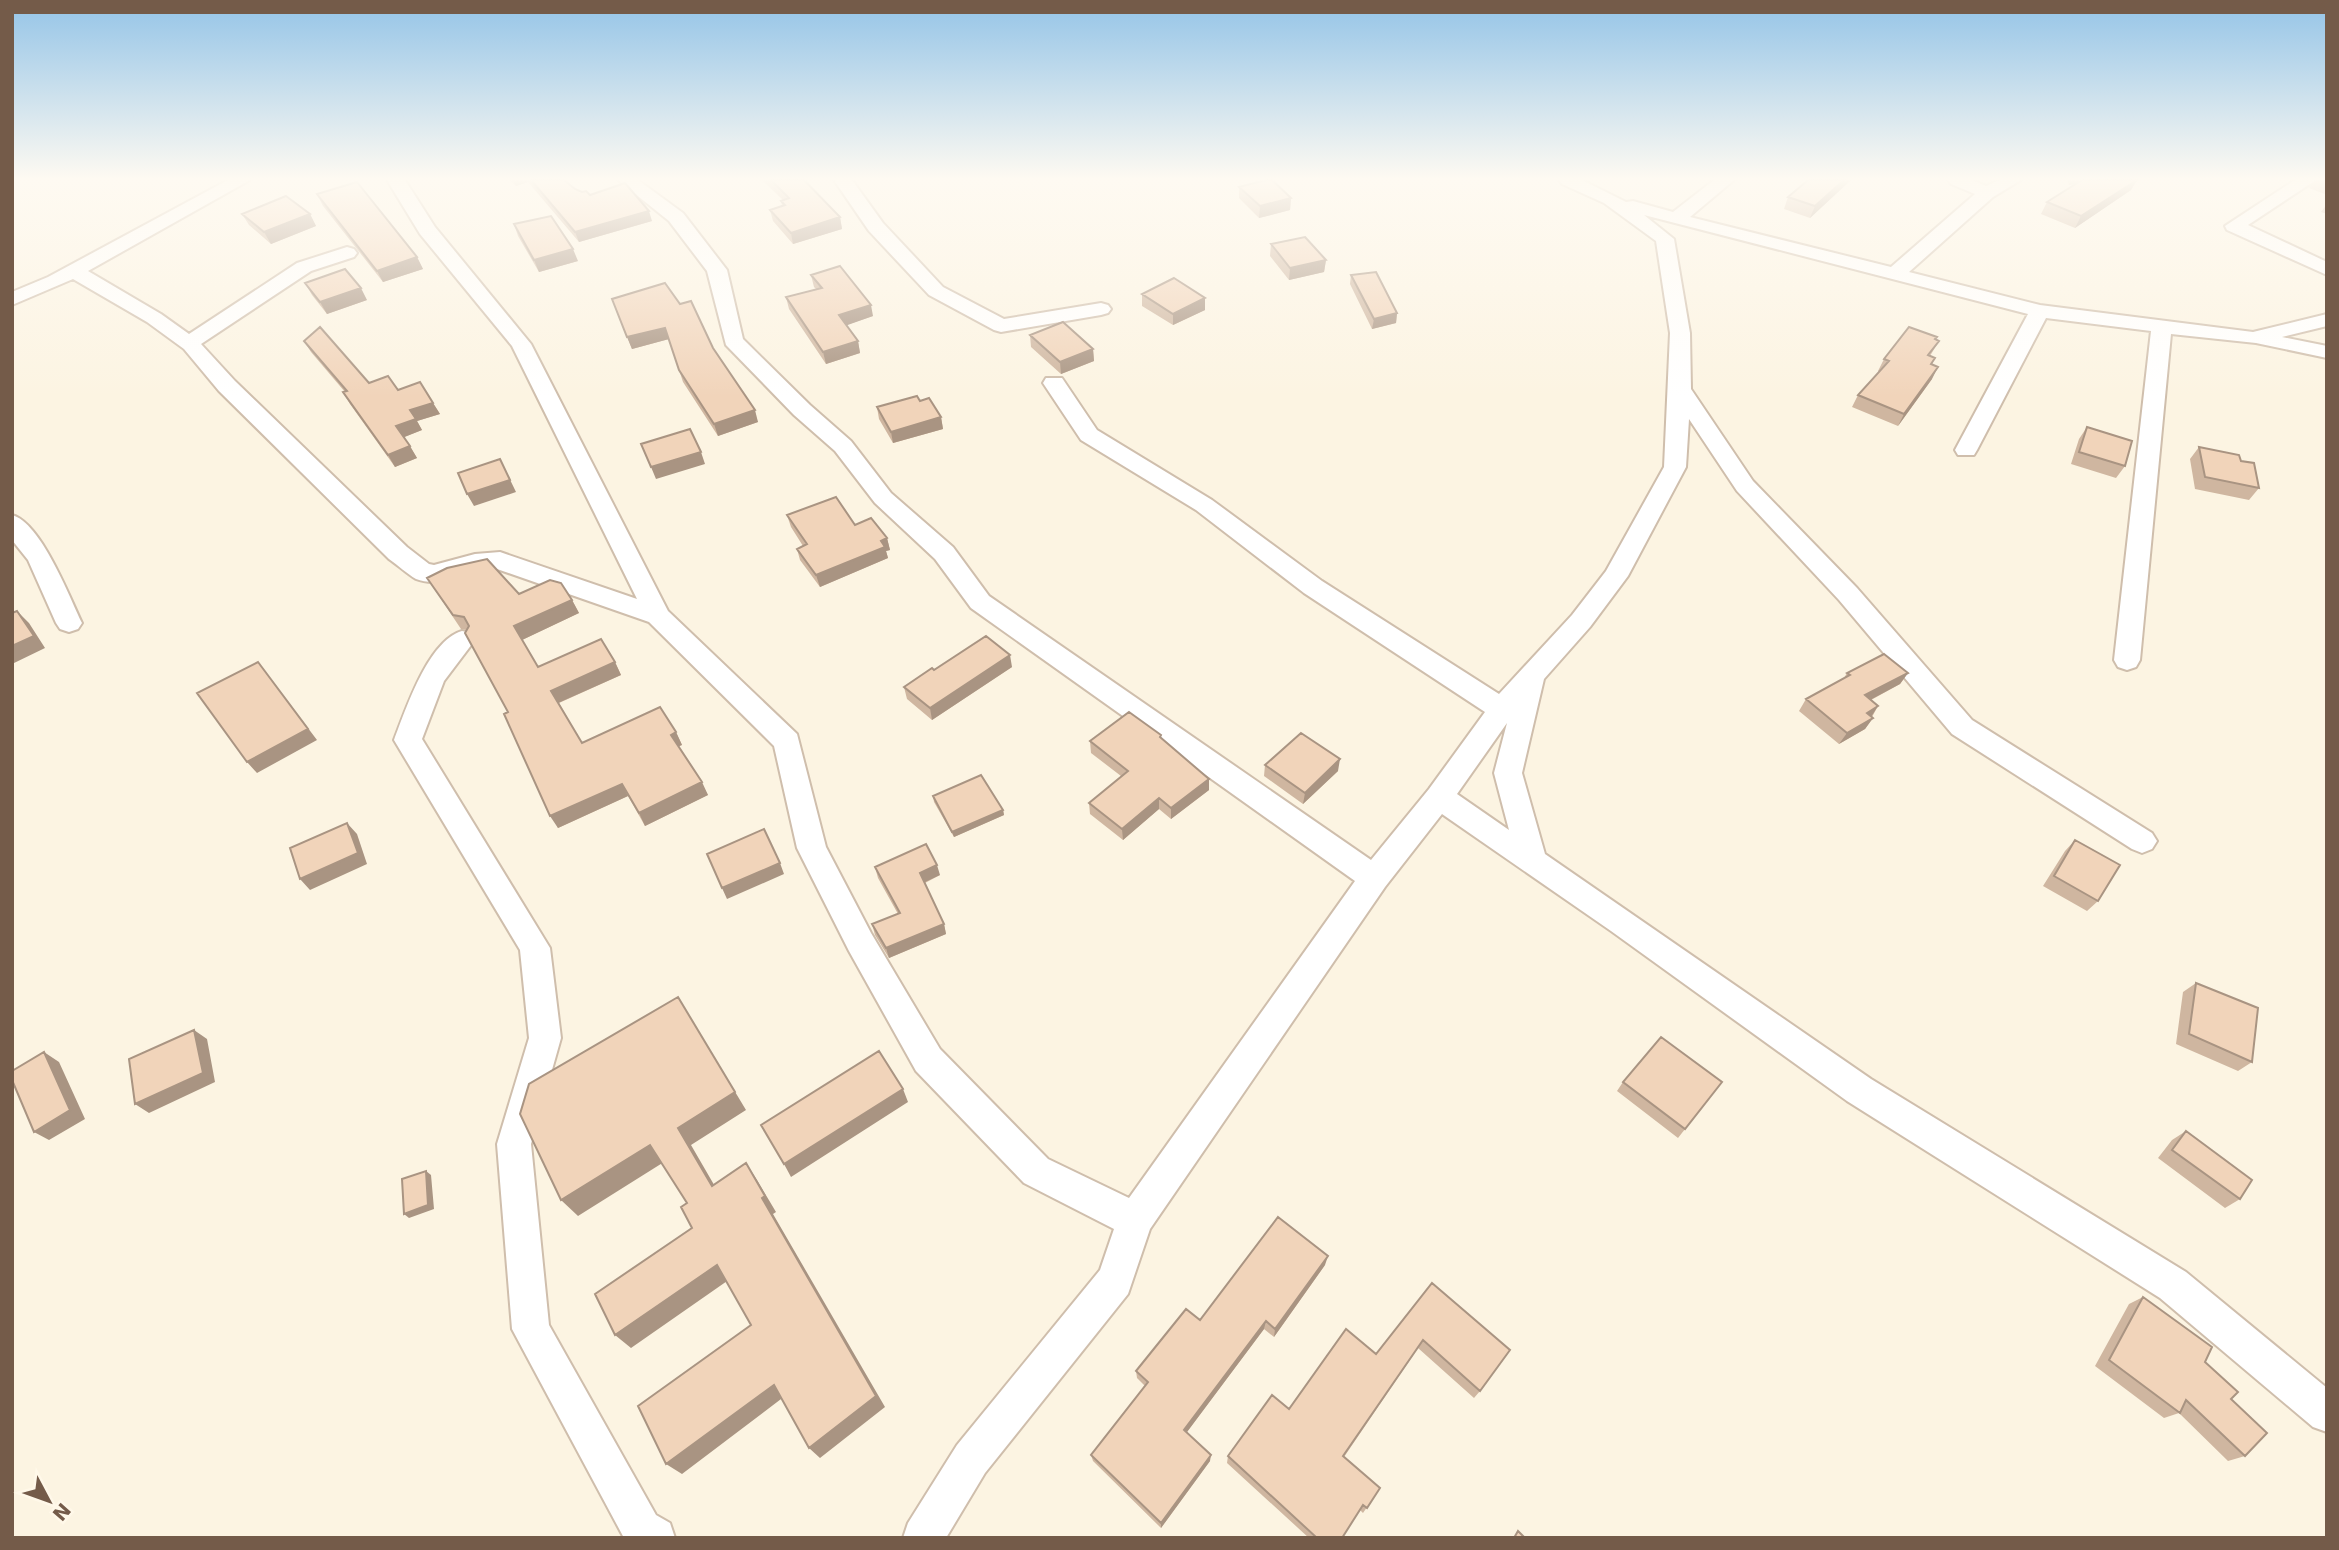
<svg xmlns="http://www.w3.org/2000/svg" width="2339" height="1550" font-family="'DejaVu Sans',sans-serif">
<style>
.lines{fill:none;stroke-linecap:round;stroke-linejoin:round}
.minor-casing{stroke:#cfbeac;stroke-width:4}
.minor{fill:#fff;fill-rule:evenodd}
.wall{fill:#cfb6a0}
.shaded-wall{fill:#a99482}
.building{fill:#f1d4ba;stroke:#a99482;stroke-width:2}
</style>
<rect width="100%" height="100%" fill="#fcf4e2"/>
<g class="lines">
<g class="minor-casing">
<path id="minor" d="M228 180H250L88 271 161 314 189 334 297 263 347 247 354 249 357 253 354 257 311 271 201 344 235 381 407 547 429 564 434 565 475 554 500 552 637 599 512 346 420 234 387 180H405L435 227 531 344 668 611 797 734 826 847 871 933 940 1049 1048 1159 1129 1198 1355 881 971 608 935 559 875 503 835 451 794 415 726 345 707 271 669 221 618 180H638L683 213 727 270 743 339 810 405 851 441 891 493 953 547 989 596 1371 860 1429 789 1485 712 1304 593 1196 510 1081 440 1043 383 1046 378H1062L1097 430 1212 500 1322 581 1499 694 1572 615 1606 571 1664 467 1670 333 1656 241 1604 203 1562 184 1559 180H1582L1626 202 1633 201 1673 212 1714 180H1734L1690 217 1891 267 1975 194 1951 184 1948 180H1972L1986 186 1999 180H2021L1993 197 1909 272 2040 305 2253 332 2327 314V326L2282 337 2327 346V358L2256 343 2171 334 2140 660 2136 667 2127 670 2118 667 2114 660 2151 331 2046 318 1977 450 1974 455H1958L1955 450 2028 314 1644 215 1674 239 1690 333 1691 389 1753 481 1857 588 1972 720 2152 833 2157 841 2152 849 2142 853 2132 849 1952 734 1839 600 1737 491 1689 419 1686 467 1628 576 1590 627 1544 679 1522 773 1545 854 1871 1079 2186 1272 2327 1388V1432L2313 1427 2160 1298 1847 1101 1611 931 1442 814 1385 887 1150 1229 1128 1294 985 1473 946 1538H903L908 1523 957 1445 1100 1270 1114 1229 1024 1183 916 1071 849 951 797 848 774 746 649 622 497 569C472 571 440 589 416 579 407 574 398 565 389 559L219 391 184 349 147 322 73 279 12 305V292L48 277ZM1507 723 1494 773 1509 830 1457 794Z
M834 180H852L883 223 943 287 1004 319 1101 303 1108 305 1111 309 1108 313 1101 315 1001 332 994 330 929 295 869 231Z
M2295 180H2316L2248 225 2327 262V275L2227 230 2225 226Z
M12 515C41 523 69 596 82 623L78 629 69 632 60 629 56 623 28 560 12 540Z
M462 631 471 633 475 640 444 681 422 739 550 948 561 1038 531 1144 549 1325 656 1515 670 1523 675 1538H624L512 1329 497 1144 529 1038 520 950 394 740C406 709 428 641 462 631Z"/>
</g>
<use href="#minor" class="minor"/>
</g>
<path class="wall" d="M509 180H564L575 189 582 192 590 195 652 221 579 242 528 182 516 186Z
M762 180H804L840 217 842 229 793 244 773 221 770 210 782 206 781 201 783 200Z
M1851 180 1810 218 1784 209 1788 197Z
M2067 180H2137L2131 190 2075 228 2041 214 2047 202 2077 183 2069 185Z
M2315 180H2327V195L2309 188Z
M1239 187 1291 198 1290 210 1259 218 1239 198Z
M317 194 417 257 423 269 383 282 323 206Z
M2327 204V214L2321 212Z
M242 214H310L316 226 271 244 249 225Z
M514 224 578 261 539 272 518 236Z
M1271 244 1326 260 1324 272 1289 280 1270 256Z
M811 275 873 316 846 325 858 341 860 353 826 364 789 309 786 297 816 289 814 287Z
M1351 275 1397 313 1396 323 1372 329 1350 284Z
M305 283 367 300 327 314 312 295Z
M1142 294 1205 298V310L1173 325 1142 306Z
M612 299 680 304 713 348 758 422 718 436 683 382 669 339 632 349Z
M1030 335 1093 349 1094 361 1061 374 1031 347Z
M1936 340 1939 341 1930 356 1932 379 1898 426 1852 407 1858 395 1879 372 1878 371 1884 359Z
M304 341 369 383 398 390 433 403 440 414 417 421 422 430 404 437 417 458 395 467 350 404 343 392H345L311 352Z
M920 401 941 417 943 429 893 443 879 419 877 407Z
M2087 427 2125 466 2116 478 2071 464 2079 439Z
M2199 447 2241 461 2259 488 2249 500 2195 489 2190 459Z
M787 515 855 525 887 538 890 550 886 551 888 558 820 587 800 560 797 549 803 546 791 527Z
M427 578 519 594 572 600 579 613 522 640 538 667 615 662 621 675 559 703 582 743 676 732 682 745 679 746 708 795 645 826 628 796 558 828 508 712 467 630 461 629Z
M1012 667 932 720 907 699 904 687 934 670Z
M1847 673H1908L1900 684 1871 700 1878 706 1872 717 1873 718 1865 729 1839 744 1799 711 1806 699 1844 678Z
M1161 738 1209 779V790L1171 819 1159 809 1123 840 1090 814 1089 803 1121 776 1091 753 1090 741Z
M1265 765 1338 771 1303 804 1264 776Z
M933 796 1003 810 1004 815 954 837 934 802Z
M2075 840 2098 901 2087 911 2043 886 2065 851Z
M875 867 940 875 925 883 944 924 946 934 889 958 875 935 872 924 898 914 878 878Z
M2196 983 2252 1062 2238 1071 2176 1044 2183 992Z
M1623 1082H1722L1678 1138 1617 1091Z
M2186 1131 2240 1199 2225 1208 2158 1158 2172 1140Z
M1325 1265 1274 1337 1264 1329 1187 1432 1210 1461 1161 1528 1093 1461 1091 1455 1145 1386 1137 1378 1136 1371 1200 1320Z
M1432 1283 1480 1391 1474 1398 1418 1348 1344 1457 1380 1488 1363 1513 1360 1510 1342 1538H1309L1227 1463 1228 1456 1289 1409 1376 1354Z
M2143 1297 2205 1362 2231 1399 2245 1456 2228 1461 2179 1413 2164 1418 2095 1366 2129 1304Z"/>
<path class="shaded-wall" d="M513 180H528V182L516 186Z
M1844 180H1851L1810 218 1815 206Z
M2071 180H2092L2091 181 2069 185Z
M2137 180 2131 190 2075 228 2081 216Z
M1291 198 1290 210 1259 218 1260 206Z
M649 211 652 221 579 242 575 232Z
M310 214 316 226 271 244 264 232Z
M840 217 842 229 793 244 791 233Z
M573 249 578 261 539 272 534 260Z
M417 257 423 269 383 282 377 271Z
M1326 260 1324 272 1289 280 1290 268Z
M361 288 367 300 327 314 320 302Z
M1205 298V310L1173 325V314Z
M871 305 873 316 842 327 839 315Z
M1397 313 1396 323 1372 329 1374 319Z
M665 328 669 339 632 349 627 337Z
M858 341 860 353 826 364 823 352Z
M1093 349 1094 361 1061 374 1060 362Z
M1938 367 1932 379 1898 426 1904 414Z
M433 403 440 414 417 421 422 430 402 438 396 426 410 410Z
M755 410 758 422 718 436 714 424Z
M941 417 943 429 893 443 891 432Z
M410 446 417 458 395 467 388 455Z
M701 452 705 464 656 479 651 467Z
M500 459 516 492 474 506 467 494Z
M887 538 890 550 886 551 888 558 820 587 816 575Z
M572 600 579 613 522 640 514 626Z
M17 611 29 623 45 648 12 664V646Z
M1010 655 1012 667 932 720 930 708Z
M258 662 317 740 257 773 247 762Z
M615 662 621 675 558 703 551 691Z
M1908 673 1900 684 1857 707 1865 695Z
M1878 706 1871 717 1867 713Z
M1873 718 1865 729 1839 744 1847 733Z
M676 732 682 745 677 747 671 735Z
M1340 759 1338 771 1303 804 1305 793Z
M1209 779V790L1171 819V808Z
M702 782 708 795 645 826 639 813Z
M622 784 628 796 558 828 550 816Z
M1159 798V809L1123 840 1122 829Z
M1003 810 1004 815 954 837 952 832Z
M347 823 357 834 367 864 310 890 300 879Z
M780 863 784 874 727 899 722 888Z
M937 865 940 875 923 883 920 873Z
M944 924 946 934 889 958 886 948Z
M678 997 746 1110 691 1145 724 1202 712 1186 678 1128Z
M194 1030 207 1039 215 1082 149 1113 135 1104Z
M44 1052 59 1062 85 1119 49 1140 34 1132Z
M903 1089 908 1102 791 1177 784 1164Z
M650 1145 664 1162 578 1216 561 1200Z
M746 1163 757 1180 776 1212 773 1214 885 1407 820 1458 809 1448Z
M426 1171 431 1175 434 1209 409 1218 404 1214Z
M1328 1256 1325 1265 1274 1337 1275 1329Z
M717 1265 730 1279 631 1348 615 1335Z
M1266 1321 1264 1329 1184 1436V1430Z
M774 1385 785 1396 682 1474 666 1464Z
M1211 1455 1210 1461 1161 1528V1523Z"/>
<path class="building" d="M531 180H564L575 189 582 192 586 191 590 195 625 183 649 211 575 232Z
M771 180H804L840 217 791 233 770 210 785 205 781 201 789 198Z
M1266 180H1272L1291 198 1260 206 1239 187Z
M1808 180H1844L1815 206 1788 197Z
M2082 180H2137L2081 216 2047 202Z
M357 182 417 257 377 271 317 194Z
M286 196 310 214 264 232 242 214Z
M551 216 573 249 534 260 514 224Z
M1305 237 1326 260 1290 268 1271 244Z
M840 266 871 305 839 315 858 341 823 352 786 297 822 288 811 275Z
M345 269 361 288 320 302 305 283Z
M1376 272 1397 313 1374 319 1351 275Z
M1174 278 1205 298 1173 314 1142 294Z
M665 283 680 304 691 301 713 348 755 410 714 424 679 370 665 328 627 337 612 299Z
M1063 322 1093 349 1060 362 1030 335Z
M320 327 369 383 388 376 398 390 420 382 433 403 410 410 416 419 396 426 410 446 388 455 343 392 347 391 304 341Z
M1909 327 1937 337 1935 339 1939 341 1928 355 1935 358 1931 364 1938 367 1904 414 1858 395 1889 361 1884 359Z
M917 396 920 401 929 398 941 417 891 432 877 407Z
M2087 427 2132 441 2125 466 2079 452Z
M690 429 701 452 651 467 641 444Z
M2199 447 2239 455 2241 461 2254 463 2259 488 2205 477Z
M500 459 510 480 467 494 458 473Z
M836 497 855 525 871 518 887 538 881 541 885 547 816 575 797 549 807 544 787 515Z
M487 559 519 594 550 580 561 583 572 600 514 626 538 667 601 639 615 662 551 691 582 743 660 707 676 732 671 735 702 782 639 813 622 784 550 816 504 714 508 712 465 633 469 626 464 617 453 615 427 578 447 568Z
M17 611 34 636 12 646V613Z
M986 636 1010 655 930 708 904 687 932 668 934 670Z
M1884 654 1908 673 1865 695 1878 706 1867 713 1873 718 1847 733 1806 699 1850 675 1847 673Z
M258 662 308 729 247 762 197 693Z
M1129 712 1161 735 1160 737 1209 779 1171 808 1159 798 1122 829 1089 803 1128 771 1090 741Z
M1301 733 1340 759 1305 793 1265 765Z
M981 775 1003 810 952 832 933 796Z
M347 823 358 853 300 879 290 848Z
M764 829 780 863 722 888 707 854Z
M2075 840 2120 865 2098 901 2054 876Z
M926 844 937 865 920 873 944 924 886 948 872 924 900 913 875 867Z
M2196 983 2258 1008 2252 1062 2189 1034Z
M678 997 735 1092 678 1128 712 1186 746 1163 765 1196 762 1198 876 1396 809 1448 774 1385 666 1464 638 1406 751 1325 717 1265 615 1335 595 1294 692 1228 681 1207 687 1203 650 1145 561 1200 520 1114 529 1084Z
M194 1030 203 1073 135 1104 129 1059Z
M1661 1037 1722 1082 1685 1129 1623 1082Z
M879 1051 903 1089 784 1164 761 1125Z
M44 1052 70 1110 34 1132 12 1080V1071Z
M2186 1131 2252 1180 2240 1199 2172 1150Z
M426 1171 428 1205 404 1214 402 1179Z
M1278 1217 1328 1256 1275 1329 1266 1321 1184 1430 1211 1455 1161 1523 1091 1455 1148 1382 1136 1371 1186 1309 1200 1320Z
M1432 1283 1510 1350 1480 1391 1423 1340 1343 1456 1380 1488 1367 1508 1363 1505 1342 1538H1317L1228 1456 1272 1395 1289 1409 1346 1329 1376 1354Z
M2143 1297 2212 1347 2205 1362 2238 1392 2231 1399 2267 1433 2245 1456 2186 1400 2180 1413 2109 1360Z
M1518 1531 1525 1538H1514Z"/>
<linearGradient id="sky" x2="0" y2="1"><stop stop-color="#94c4e7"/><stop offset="0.45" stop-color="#fefaf2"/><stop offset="1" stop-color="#fefaf2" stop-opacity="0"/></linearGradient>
<rect width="2339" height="397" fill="url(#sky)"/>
<rect width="2339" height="1550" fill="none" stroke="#745b49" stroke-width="28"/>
<g transform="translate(49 1501) rotate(131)" stroke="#fff8e9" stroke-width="5" paint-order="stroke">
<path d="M0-5L12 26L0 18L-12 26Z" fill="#745b49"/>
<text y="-10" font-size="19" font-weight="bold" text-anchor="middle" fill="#745b49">N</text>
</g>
</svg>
